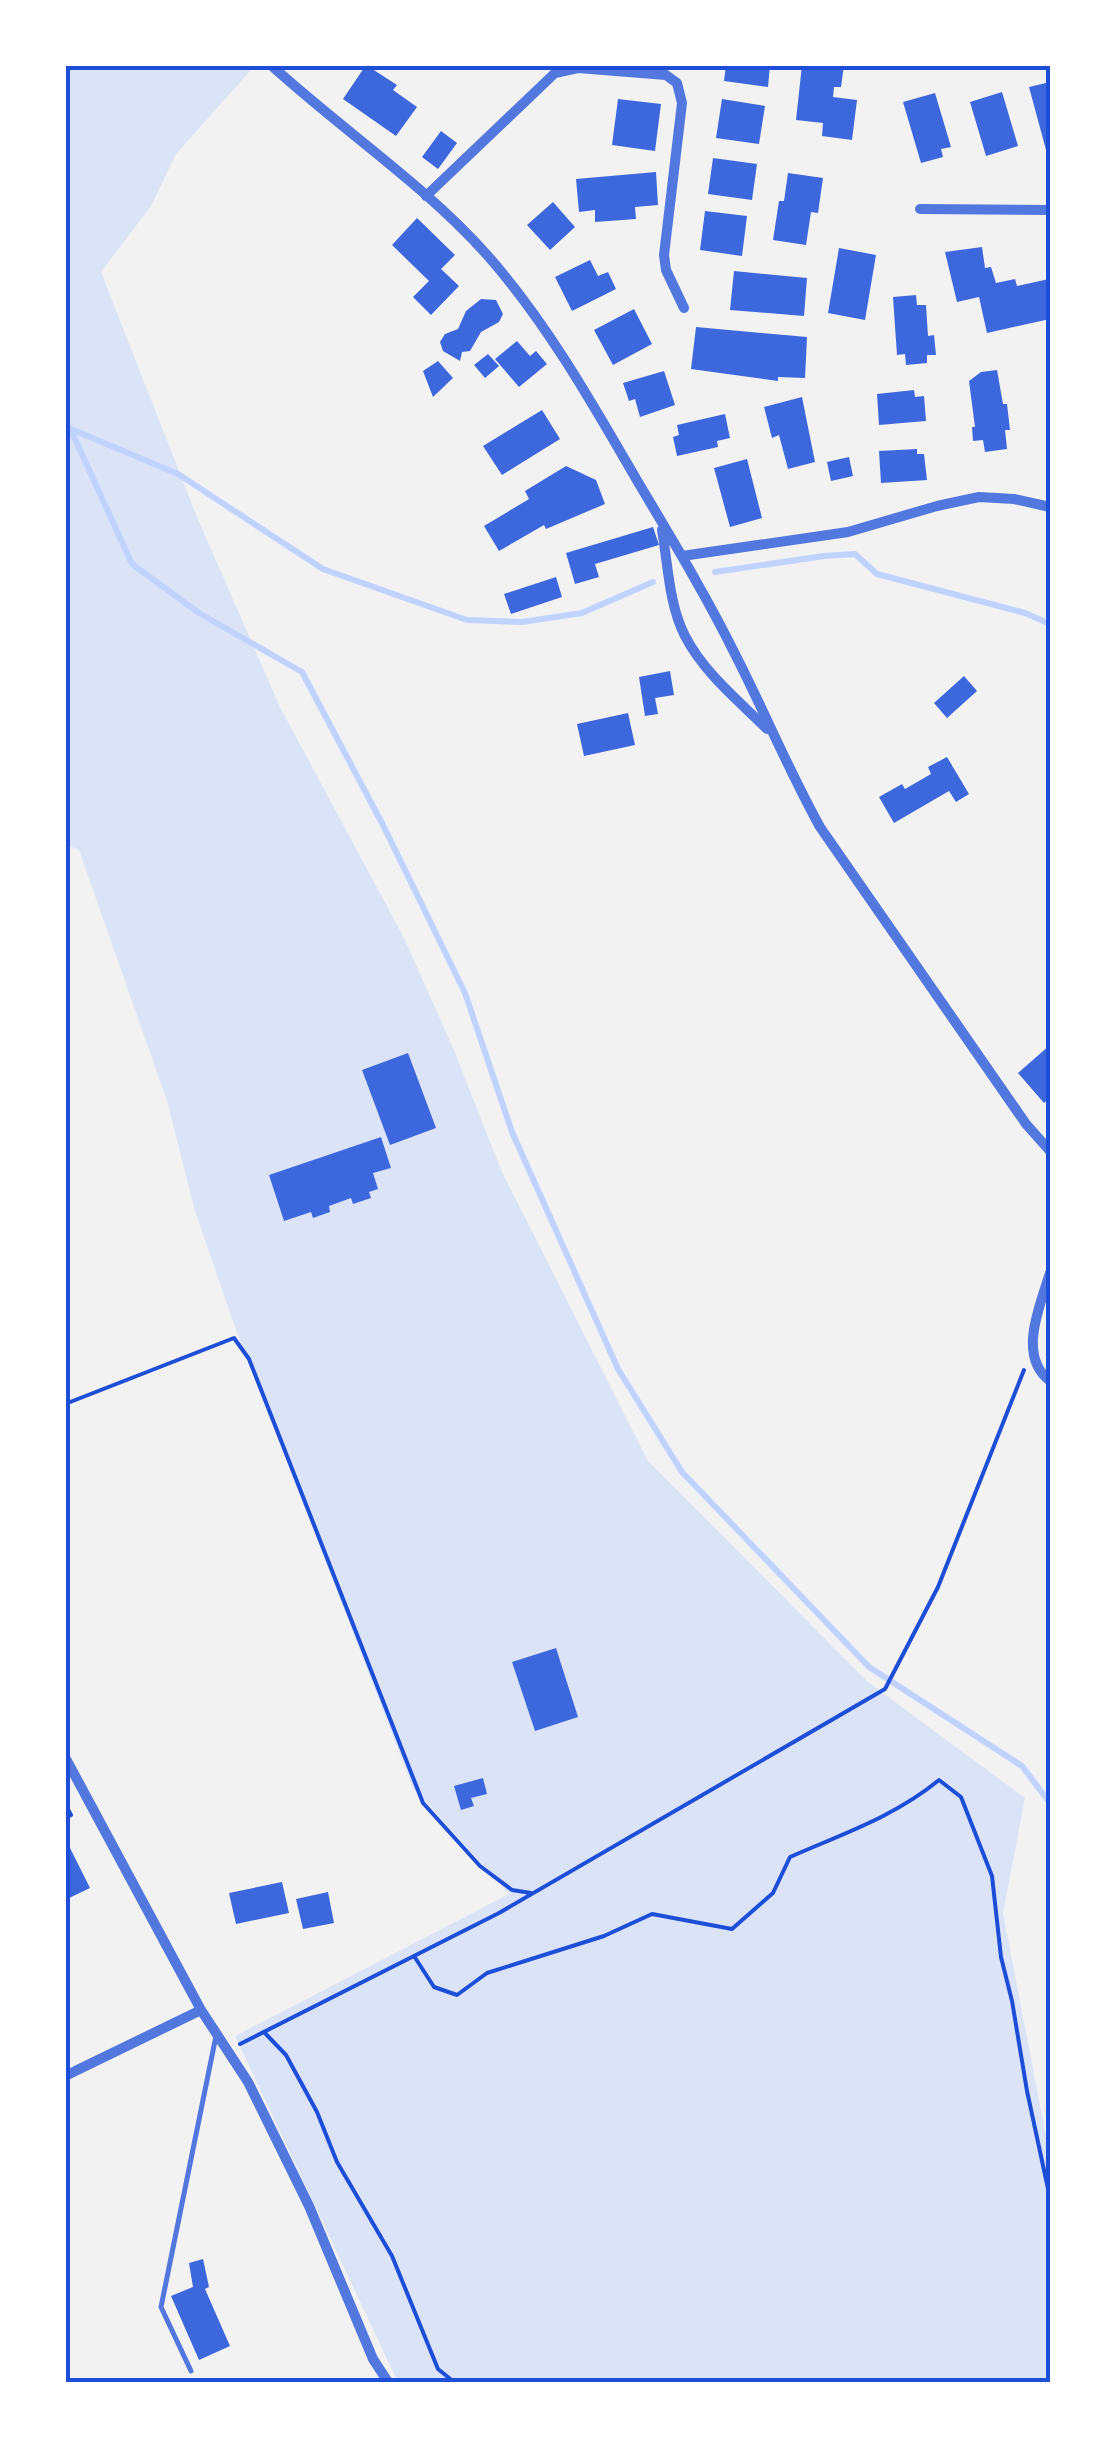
<svg xmlns="http://www.w3.org/2000/svg" width="1115" height="2447" font-family="Manrope,sans-serif">
<style>
.green{fill:#dbe4f7}
.lines{fill:none;stroke-linecap:round;stroke-linejoin:round}
.stream{stroke:#bfd3fe;stroke-width:6}
.building{fill:#3d67dc}
.path{stroke:#1d4ed8;stroke-width:4}
.service{stroke:#5277de;stroke-width:5}
.minor{stroke:#5277de;stroke-width:10}
.neatline{fill:none;stroke:#1d4ed8;stroke-width:4}
</style>
<rect width="100%" height="100%" fill="#f2f2f2"/>
<path class="green" d="M65 65H244L251 70 176 154 151 206 101 272 197 517 280 707 404 938 453 1048 502 1172 648 1461 868 1682 1025 1798 1003 1913 1050 2157V2382H401L395 2376 235 2036 509 1894 413 1788 236 1330 195 1211 167 1101 79 850 65 844Z"/>
<g class="lines">
<path class="stream" d="M70 428 132 564 199 613 302 672 384 827 465 993 512 1132 618 1369 682 1472 869 1667 1022 1766 1050 1803
M71 429 178 474 323 569 467 620 522 622 582 613 653 582
M715 572 824 556 855 554 877 574 1025 613 1050 624"/>
</g>
<path class="building" d="M366 65 397 85 393 90 417 107 396 136 343 99Z
M726 65H770L768 87 724 81Z
M802 65H844L841 87H834L833 97 857 100 852 140 822 136 823 123 796 120Z
M1050 82V161H1049L1029 87Z
M1002 92 1018 146 986 156 970 102Z
M935 93 951 147 941 149 943 157 921 163 903 102Z
M618 99 661 104 655 151 612 145Z
M722 99 765 106 759 144 716 138Z
M441 131 457 143 438 169 422 157Z
M713 158 757 164 752 200 708 194Z
M656 172 658 205 635 207 636 219 595 222V210L579 212 576 179Z
M788 173 823 178 818 213 811 212 806 245 773 240 779 201H784Z
M553 202 575 227 550 250 527 225Z
M705 211 747 216 742 256 700 250Z
M417 218 455 255 441 269 459 286 431 315 413 297 429 281 392 245Z
M982 247 985 268 991 267 996 283 1015 279 1017 286 1049 279 1050 319 987 333 979 297 957 302 945 252Z
M839 248 876 255 865 320 828 313Z
M590 260 598 276 608 272 616 289 572 311 555 277Z
M734 271 807 278 804 316 730 310Z
M916 295 917 305H926L928 336 934 335 936 355H927V363L906 365 905 354 897 355 893 297Z
M481 299 496 300 503 314 499 322 481 332 470 351 462 352 460 361 443 351 440 342 445 334 458 329 466 311Z
M634 309 652 344 613 365 594 330Z
M696 327 807 337 805 378 778 377V381L691 369Z
M517 341 530 356 536 351 547 364 519 387 495 359Z
M488 354 499 366 485 378 474 365Z
M438 361 453 378 433 397 423 371Z
M997 370 1003 404H1007L1010 430H1005L1007 449 985 452 983 440 973 441 972 427H975L969 381 981 372Z
M664 371 675 405 640 417 635 399 629 401 623 383Z
M914 390 915 397 924 396 926 421 879 425 877 394Z
M802 397 815 462 788 469 779 435 772 438 764 407Z
M542 410 560 439 502 475 483 446Z
M725 414 730 438 717 441 718 447 677 456 673 437 679 435 677 425Z
M917 449V454H924L927 480 881 483 879 451Z
M849 457 853 476 831 481 827 462Z
M747 459 762 518 730 527 714 468Z
M566 466 596 480 605 504 546 529 544 525 499 551 484 526 529 499 525 491Z
M653 527 659 545 595 564 599 577 575 584 566 553Z
M556 577 562 597 511 614 504 594Z
M670 671 674 695 655 698 658 714 645 716 639 677Z
M964 676 977 691 947 718 934 703Z
M628 713 635 745 584 756 577 724Z
M947 757 969 794 956 802 949 791 894 823 879 797 902 784 905 789 931 774 928 767Z
M1050 1045V1098L1044 1103 1018 1073Z
M408 1053 436 1128 390 1145 362 1070Z
M381 1137 391 1168 373 1173 378 1189 369 1192 371 1198 353 1204 351 1198 329 1206 330 1212 313 1218 311 1212 284 1221 269 1175Z
M556 1648 578 1717 535 1731 512 1662Z
M483 1778 487 1794 471 1798 474 1806 461 1810 454 1786Z
M65 1838 90 1888 65 1900Z
M282 1882 289 1913 236 1924 229 1893Z
M328 1892 334 1923 303 1929 296 1899Z
M203 2259 209 2287 205 2289 230 2346 199 2360 171 2296 193 2287 189 2263Z"/>
<g class="lines">
<path class="path" d="M65 1404 234 1338 249 1359 423 1803 480 1866 512 1890 531 1893
M65 1804 71 1815 65 1818
M414 1956 434 1987 457 1995 487 1973 604 1936 652 1914 732 1929 773 1893 790 1857C842 1834 894 1817 939 1780L961 1797 992 1876 1001 1957 1012 2001 1027 2091 1050 2198
M264 2032 286 2055 317 2112 337 2162 392 2256 438 2369 454 2382
M240 2044 499 1913 885 1689 938 1587 1024 1370"/>
<path class="service" d="M191 2371 161 2307 216 2036"/>
<path class="minor" d="M271 65C342 130 424 184 488 256 546 322 591 401 635 477 670 536 706 595 736 656 765 713 789 771 820 827L1026 1124 1050 1151
M426 196 555 73 578 68 666 75 677 83 682 103 664 255 666 270 684 308
M920 209 1050 210
M662 530C668 565 669 605 685 636 704 673 739 701 767 729
M682 556 848 532 937 506 979 497 1014 499 1050 507
M1050 1273C1040 1306 1017 1356 1050 1381
M65 1757 201 2010 248 2082 309 2206 373 2359 388 2382
M65 2076 201 2010"/>
</g>
<rect width="1115" height="2447" fill="none" stroke="#ffffff" stroke-width="135"/>
<rect x="68" y="68" width="980" height="2312" class="neatline"/>
</svg>
